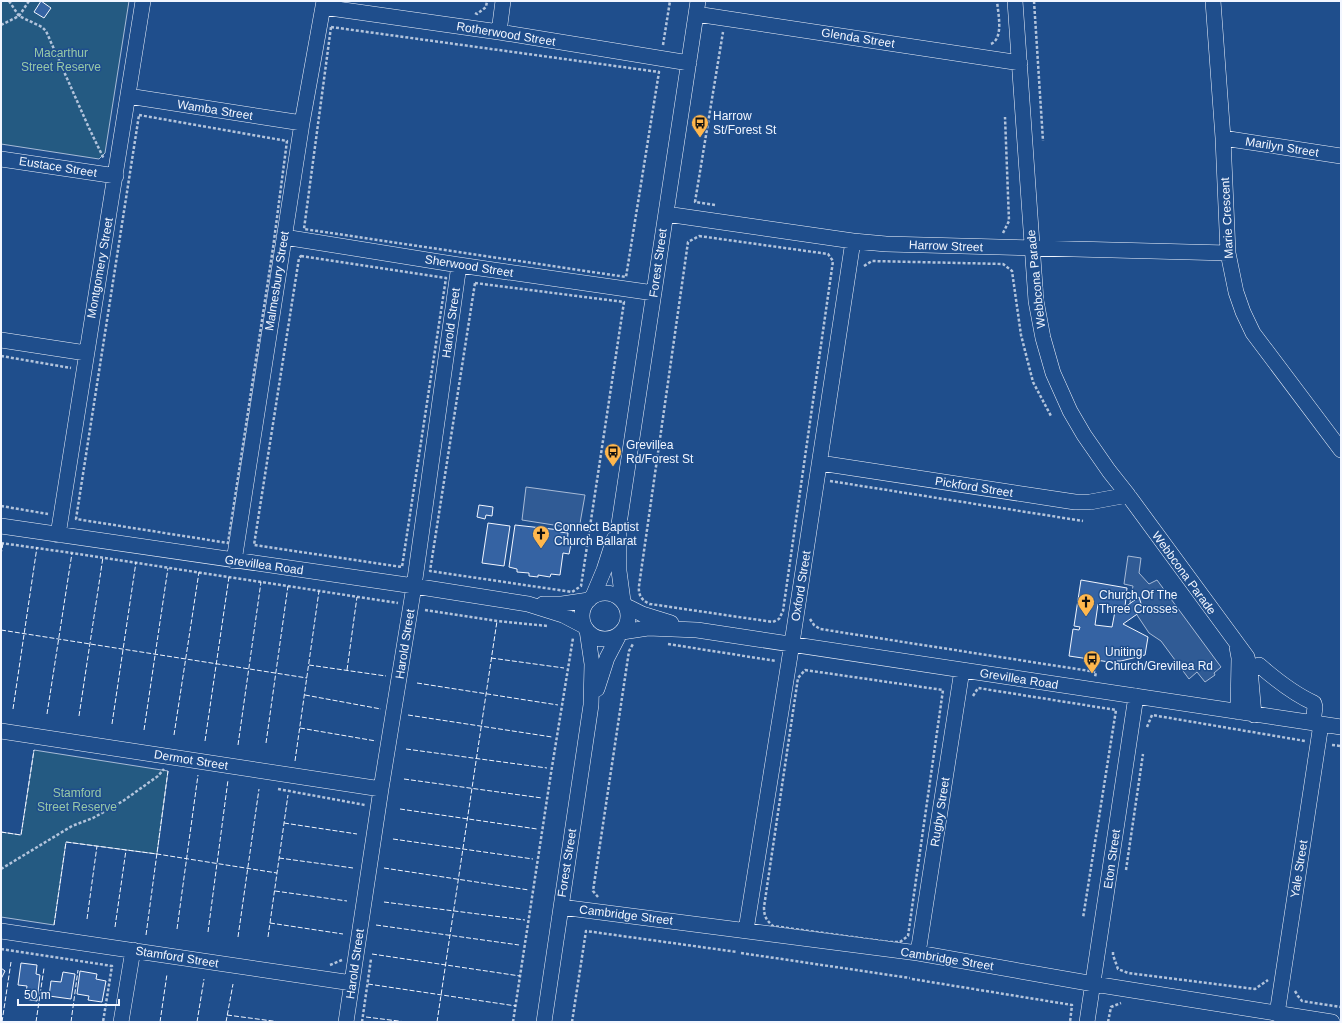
<svg xmlns="http://www.w3.org/2000/svg" width="1342" height="1023" font-family="Helvetica,sans-serif">
<style>
.green{fill:#245a82;stroke:#a8bbd7}
.parking{fill:#305b95;stroke:#a8bbd7}
.building{fill:#3563a3;stroke:#f2f6ff;fill-rule:evenodd}
.lines{fill:none;stroke-linecap:round;stroke-linejoin:round}
.minor-casing{stroke:#f2f6ff;stroke-width:16}
.path{stroke:#b3c4dc;stroke-width:2.5;stroke-dasharray:3 2;stroke-linecap:butt}
.minor{stroke:#1f4e8c;stroke-width:15}
.fence{stroke:#f2f6ff;stroke-width:1;stroke-dasharray:5 2;stroke-linecap:butt}
.labels{text-anchor:middle;dominant-baseline:central;stroke-width:3;stroke-linejoin:round;paint-order:stroke}
.street-label{font-size:12px;fill:#f2f6ff;stroke:#1f4e8c}
.park-label{font-size:12px;fill:#97c8a6;stroke:#1f4e8c}
.poi-label{font-size:12px;fill:#f2f6ff;stroke:#1f4e8c;text-anchor:start}
</style>
<rect width="100%" height="100%" fill="#1f4e8c"/>
<path class="green" d="M1 1H129L105 153 99 159 1 144Z
M34 750 168 771 157 854 66 842 54 925 1 917V832L21 835Z"/>
<path class="parking" d="M526 487 585 495 579 529 522 520Z
M1128 556 1141 558 1139 573 1149 584 1157 580 1221 667 1214 673 1215 675 1205 682 1197 672 1189 679 1161 641 1149 633 1137 615 1130 602 1133 586 1124 584Z"/>
<path class="building" d="M41 1 51 8 44 18 34 12Z
M479 505 493 507 492 516 486 515 485 519 477 517Z
M488 523 510 526 504 566 482 563Z
M515 525 560 530V532L568 533 567 544H571L569 554 563 553 560 575 551 574 550 577 538 575V577L529 576V573L517 572V569L509 567Z
M1081 580 1127 588 1125 607 1139 597 1143 610 1123 624 1148 637 1145 655 1121 661H1116V663L1069 656 1073 629 1079 630 1080 627 1074 626ZM1098 604 1116 606 1112 627 1095 625Z
M21 963 37 965 36 974 40 975 37 1001 25 999 27 986 18 985Z
M1 968 5 971 1 979Z
M80 971 97 974 96 979 106 981 102 1002 88 1000 89 996 77 994Z
M63 972 75 974 71 999 49 996 51 981 61 982Z"/>
<g class="lines">
<g class="minor-casing">
<path id="minor" d="M1015 1 1036 301 1043 338 1053 373 1070 411 1084 435 1109 471 1128 495 1247 657 1250 669 1254 715
M1213 1 1223 138 1228 253 1236 292 1243 312 1253 333 1341 450
M323 7 499 32 689 63
M696 14 1020 63
M499 32 503 1
M128 96 302 123
M1223 138 1341 156
M1 159 116 176
M666 214 853 241 886 244 1228 253
M284 237 459 265 654 293
M1 340 86 353
M820 463 1075 502H1090L1128 495
M1 526 414 586 528 604 563 615 584 626
M58 535C85 357 115 179 143 1
M234 561 302 123 324 1
M582 616a23 23 0 1 1 46 0a23 23 0 1 1-46 0Z
M593 596 604 570 614 539
M623 601 619 571V524L698 1
M543 604H562L589 600
M626 606 642 614 671 623
M622 632 648 628 697 630 1341 727
M1237 647 1239 658 1238 712
M1259 665C1275 679 1294 694 1314 703L1315 707 1313 723
M597 689 607 658 619 635
M1 731 381 789
M561 907 918 953 1094 984 1332 1022
M746 930 792 643 853 241
M1 931 352 983
M918 953 962 670
M1277 1014 1321 724
M121 1022 133 950
M346 1022 381 789 414 586 459 265
M544 1022 591 705 592 664 587 630
M1087 1022 1136 696"/>
</g>
<path class="path" d="M9 1 19 16 42 27 46 31 89 128 104 159
M1034 1 1043 141
M475 13 477 14 486 7 487 1
M1 25 19 16 29 1
M331 27 659 72 626 277 304 229Z
M991 44C1004 38 998 13 997 1
M663 45 670 1
M139 115 287 141 273 248 228 543 76 519Z
M715 205 695 202 723 32
M1003 233 1009 221 1005 117
M699 236 828 254 833 261 783 611 779 619 773 622 650 604C642 601 638 595 639 586L688 242Z
M301 256 446 278 402 567 254 545 299 258Z
M864 266 872 261 1003 264 1012 271 1021 335 1033 382 1051 416
M475 283 624 302 581 586 572 592 430 571Z
M1 356 71 368
M830 481 1083 521
M1 506 48 514
M1 543 72 553 398 603
M425 610 497 621 548 626
M810 619 814 625 820 629 1096 672 1095 677
M668 644 776 661
M805 670 943 690 908 936 900 942H889L773 926C766 920 764 916 764 907L798 678Z
M973 696 978 688 1116 710 1083 918
M1147 727 1152 715 1305 741
M1332 745 1341 746
M278 789 365 805
M1 869 72 826 93 818 123 801 158 776 164 769
M1126 870 1143 754
M598 897 593 891 629 651 633 644
M1 949 112 966 103 1022
M1113 952V955L1118 969 1128 973 1255 989 1268 980
M741 953 910 978
M330 965 342 960
M912 979 1072 1005 1070 1022
M1295 991 1298 996 1302 1001 1341 1007
M362 1022 371 959
M513 1022 551 773 573 638
M572 1022 586 931 737 952
M1108 1022 1111 1007 1121 1003"/>
<use href="#minor" class="minor"/>
<path class="fence" d="M1 555 3 543
M1 630 307 678
M491 658 564 668
M309 665 386 676
M347 670 357 597
M417 683 558 705
M305 695 381 709
M13 709 37 547
M47 714 72 553
M408 715 552 737
M79 716 103 557
M112 724 136 562
M300 728 376 741
M144 730 168 568
M174 735 199 572
M205 741 229 577
M266 743 288 586
M238 745 261 582
M406 749 547 768
M1 756V755
M295 761 319 591
M404 779 542 798
M400 809 537 829
M284 823 357 834
M1 832 21 835 34 750
M393 839 533 859
M279 858 353 868
M384 868 529 890
M275 891 347 901
M384 902 525 920
M87 919 97 846
M270 923 343 934
M54 925 66 842 157 854 277 873
M376 925 519 945
M115 927 126 850
M177 929 198 775
M208 932 228 780
M146 935 168 771
M238 937 259 789
M268 937 288 795
M372 954 520 976
M368 984 516 1006
M227 1015 280 1022
M366 1017 406 1022
M2 1022 11 962
M36 1022 44 968
M71 1022 78 970
M160 1022 167 974
M197 1022 204 979
M226 1022 233 984
M437 1022 497 621"/>
</g>
<defs>
<g id="bus-pin" transform="scale(0.9)"><path d="M0 17L-7.5 6A9.5 9.5 0 1 1 7.5 6Z" fill="#ffb74d" stroke="#1f4e8c"/><path d="M-5-6H5V4H4V6H2V4H-2V6H-4V4H-5ZM-3.5-4V0h7V-4ZM-3.5 1.2v1.5H-2V1.2ZM2 1.2v1.5H3.5V1.2Z" fill="#111"/></g>
<g id="church-pin" transform="scale(0.9)"><path d="M0 17L-7.5 6A9.5 9.5 0 1 1 7.5 6Z" fill="#ffb74d" stroke="#1f4e8c"/><path d="M-1.2-6h2.4v3.5h3.3v2.4h-3.3V6h-2.4V-.1h-3.3v-2.4h3.3Z" fill="#111"/></g>
</defs>
<g fill-rule="evenodd">
<use href="#bus-pin" x="700" y="123"/>
<use href="#bus-pin" x="613" y="452"/>
<use href="#church-pin" x="541" y="534"/>
<use href="#church-pin" x="1086" y="602"/>
<use href="#bus-pin" x="1092" y="659"/>
</g>
<g class="labels">
<g class="street-label">
<text transform="translate(506 34) rotate(9)">Rotherwood Street</text>
<text transform="translate(858 38) rotate(9)">Glenda Street</text>
<text transform="translate(215 110) rotate(9)">Wamba Street</text>
<text transform="translate(1282 147) rotate(9)">Marilyn Street</text>
<text transform="translate(58 167) rotate(9)">Eustace Street</text>
<text transform="translate(1227 218) rotate(-93)">Marie Crescent</text>
<text transform="translate(946 246) rotate(2)">Harrow Street</text>
<text transform="translate(658 263) rotate(-82)">Forest Street</text>
<text transform="translate(469 266) rotate(9)">Sherwood Street</text>
<text transform="translate(100 268) rotate(-80)">Montgomery Street</text>
<text transform="translate(1036 279) rotate(-96)">Webbcona Parade</text>
<text transform="translate(277 281) rotate(-81)">Malmesbury Street</text>
<text transform="translate(451 323) rotate(-82)">Harold Street</text>
<text transform="translate(974 487) rotate(9)">Pickford Street</text>
<text transform="translate(264 565) rotate(8)">Grevillea Road</text>
<text transform="translate(1184 573) rotate(54)">Webbcona Parade</text>
<text transform="translate(801 586) rotate(-81)">Oxford Street</text>
<text transform="translate(405 644) rotate(-81)">Harold Street</text>
<text transform="translate(1019 679) rotate(9)">Grevillea Road</text>
<text transform="translate(191 760) rotate(9)">Dermot Street</text>
<text transform="translate(940 812) rotate(-81)">Rugby Street</text>
<text transform="translate(1112 859) rotate(-82)">Eton Street</text>
<text transform="translate(567 863) rotate(-81)">Forest Street</text>
<text transform="translate(1299 869) rotate(-81)">Yale Street</text>
<text transform="translate(626 915) rotate(7)">Cambridge Street</text>
<text transform="translate(177 957) rotate(9)">Stamford Street</text>
<text transform="translate(947 959) rotate(9)">Cambridge Street</text>
<text transform="translate(355 964) rotate(-82)">Harold Street</text>
</g>
<g class="park-label">
<text x="61" y="53">Macarthur<tspan x="61" dy="14">Street Reserve</tspan></text>
<text x="77" y="793">Stamford<tspan x="77" dy="14">Street Reserve</tspan></text>
</g>
<g class="poi-label">
<text x="713" y="116">Harrow<tspan x="713" dy="14">St/Forest St</tspan></text>
<text x="626" y="445">Grevillea<tspan x="626" dy="14">Rd/Forest St</tspan></text>
<text x="554" y="527">Connect Baptist<tspan x="554" dy="14">Church Ballarat</tspan></text>
<text x="1099" y="595">Church Of The<tspan x="1099" dy="14">Three Crosses</tspan></text>
<text x="1105" y="652">Uniting<tspan x="1105" dy="14">Church/Grevillea Rd</tspan></text>
</g>
</g>
<rect width="1342" height="1023" fill="none" stroke="#f2f6ff" stroke-width="4"/>
<path d="M18 999v6h101v-6" fill="none" stroke="#f2f6ff" stroke-width="2"/>
<text x="24" y="999" font-size="12" fill="#f2f6ff" stroke="#1f4e8c" stroke-width="3" paint-order="stroke">50 m</text>
</svg>
